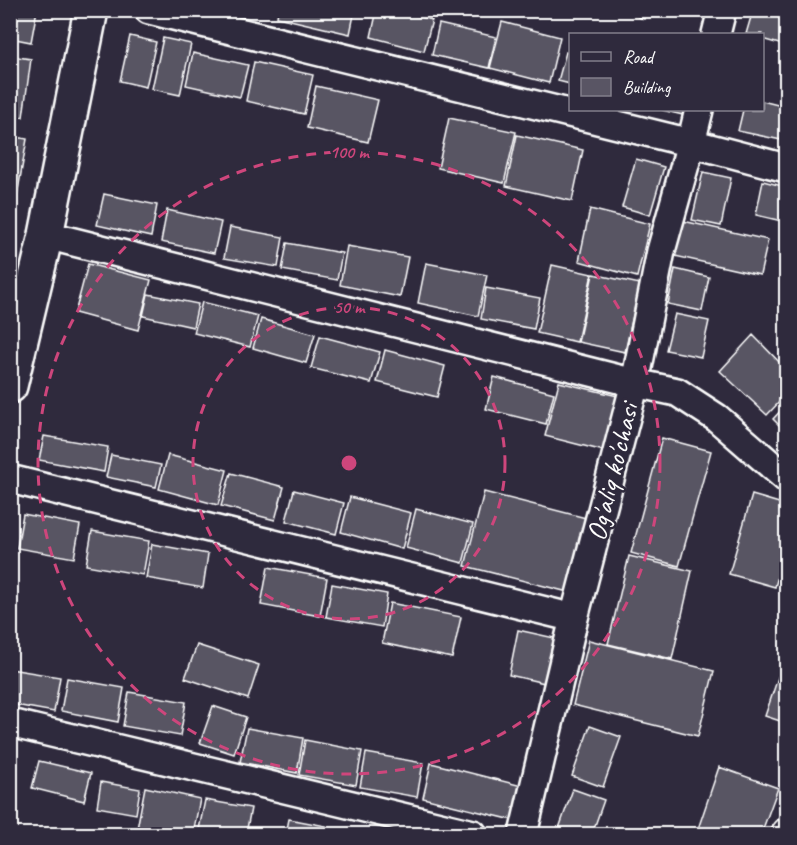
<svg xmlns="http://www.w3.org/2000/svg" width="797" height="845" font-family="Caveat,sans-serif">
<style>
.building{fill:#595564;stroke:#fff;stroke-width:1.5}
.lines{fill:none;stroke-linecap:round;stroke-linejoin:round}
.minor-casing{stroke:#fff;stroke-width:32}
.major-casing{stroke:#fff;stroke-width:38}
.minor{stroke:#2f2a3d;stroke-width:27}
.major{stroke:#2f2a3d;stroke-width:33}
.ring{fill:none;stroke:#ce467c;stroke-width:3;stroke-dasharray:10 8}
.labels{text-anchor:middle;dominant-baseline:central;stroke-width:5;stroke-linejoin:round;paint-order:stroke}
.street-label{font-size:28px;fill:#fff;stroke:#2f2a3d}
.centre{fill:#ce467c;stroke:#2f2a3d;stroke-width:3}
.ring-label{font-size:18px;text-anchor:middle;font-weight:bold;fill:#ce467c;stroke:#2f2a3d;stroke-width:5;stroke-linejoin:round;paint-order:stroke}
</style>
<rect width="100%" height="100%" fill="#2f2a3d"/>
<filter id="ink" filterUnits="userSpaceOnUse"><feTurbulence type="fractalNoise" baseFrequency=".0167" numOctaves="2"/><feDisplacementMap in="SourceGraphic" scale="12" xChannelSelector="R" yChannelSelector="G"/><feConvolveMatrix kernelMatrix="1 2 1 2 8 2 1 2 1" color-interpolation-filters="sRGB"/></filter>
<g filter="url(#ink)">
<path class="building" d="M10 10H37L31 42 10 38Z
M278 10H355L350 34 277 17Z
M377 10H395L432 20 424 51 371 37Z
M620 10H647L644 19Z
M753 10H786V46L762 39V34H746Z
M502 22 560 37 549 83 490 68Z
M439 24 496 37 489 68 432 55Z
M130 36 156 42 146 87 120 81Z
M163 38 191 44 180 95 152 89Z
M566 52 570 54V84L558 81Z
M193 53 248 65 240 97 186 85Z
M10 56 31 59 23 117 10 115Z
M254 62 313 75 304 114 246 101Z
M316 86 378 100 368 142 307 128Z
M762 101 786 107V141L738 131 743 110H762Z
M662 110H684L683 115Z
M449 118 516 132 504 183 438 168Z
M517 135 583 150 572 201 506 186Z
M10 136 27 139 17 196 10 194Z
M636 159 664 167 650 215 622 207Z
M703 172 731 178 721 226 692 220Z
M763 181 786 187V222L756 215Z
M104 194 157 205 151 237 97 225Z
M590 209 650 224 637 277 579 261Z
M167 210 221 222 214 253 161 242Z
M683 221 768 240 760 275 675 256Z
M230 227 283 237 278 267 224 258Z
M287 243 342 253 337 280 282 270Z
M347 246 408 257 400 297 340 285Z
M426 263 487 275 478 316 418 303Z
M88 264 151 280 138 330 75 313Z
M552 265 592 274 577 342 537 333Z
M675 269 709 277 702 311 668 304Z
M593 274 640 284 625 352 578 342Z
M486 288 540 298 534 329 481 319Z
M148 294 198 304 193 327 143 316Z
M202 302 258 316 250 347 194 333Z
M675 314 709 321 701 357 666 350Z
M261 319 315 334 306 363 253 348Z
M753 335 786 369V395L767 415 720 371Z
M320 336 380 352 371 383 311 368Z
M385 350 445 366 437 397 377 382Z
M494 377 554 393 546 424 486 409Z
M559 382 626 398 612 453 545 436Z
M786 405V432L773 419Z
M44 436 108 447 104 472 39 460Z
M662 438 711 451 679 566 631 553Z
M111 455 161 465 156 487 106 477Z
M168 455 227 470 218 505 159 489Z
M231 473 284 487 275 520 221 506Z
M294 490 344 503 336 534 286 521Z
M484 492 594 520 576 594 465 566Z
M752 495 786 505V547L775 587 729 574Z
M350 497 411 513 402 549 341 532Z
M416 509 473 524 463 563 406 548Z
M23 514 80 525 74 558 17 548Z
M92 531 149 541 143 575 86 565Z
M152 544 208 554 203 588 146 578Z
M629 556 692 571 672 659 608 644Z
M268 567 327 578 320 616 261 605Z
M332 584 387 594 382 627 326 617Z
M390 603 461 617 452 658 382 643Z
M518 630 559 639 549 684 509 675Z
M589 640 714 671 698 736 573 705Z
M197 645 259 665 248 699 185 678Z
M785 657H786V723L765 716Z
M10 669 60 677 54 712 10 704Z
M67 678 124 688 118 722 61 711Z
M129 692 186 702 180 736 123 726Z
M213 706 246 717 234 754 200 743Z
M590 726 621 737 603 787 572 776Z
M247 728 303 738 297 773 240 762Z
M305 740 362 751 356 785 299 775Z
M366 753 423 763 417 797 360 787Z
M39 761 91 773 84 801 32 788Z
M431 763 522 786 513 820 423 798Z
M719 767 778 788 761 834H711L698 829Z
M101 782 140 789 136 814 97 807Z
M145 787 200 799 193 834H136Z
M573 789 604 800 592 834H557Z
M205 800 251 808 246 834H198Z
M289 819 326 826 324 834H286Z"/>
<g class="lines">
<g class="minor-casing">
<path id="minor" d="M149 10 691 143 786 168
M716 34 722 10
M46 235 635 383 677 392 717 418 786 478
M10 479 574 618
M10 723 473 834
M523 834 574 618 635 383 661 251 691 143 699 110
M786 834V832"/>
</g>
<g class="major-casing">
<path id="major" d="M10 386 46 235 91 10"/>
</g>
<use href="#minor" class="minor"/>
<use href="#major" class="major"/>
</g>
</g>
<g class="ring">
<circle cx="349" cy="463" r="156"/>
<circle cx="349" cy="463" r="311"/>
</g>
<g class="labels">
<g class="street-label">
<text transform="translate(612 472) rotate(-76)">Og'aliq ko'chasi</text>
</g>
</g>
<circle cx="349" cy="463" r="9" class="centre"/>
<g class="ring-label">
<text x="349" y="158">100 m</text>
<text x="349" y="313">50 m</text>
</g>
<rect width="797" height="845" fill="none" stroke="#2f2a3d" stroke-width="36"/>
<rect x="18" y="18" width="761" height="809" fill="none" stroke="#fff" stroke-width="2" filter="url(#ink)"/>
<rect x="569" y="33" width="195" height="78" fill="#2f2a3d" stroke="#827f8b" stroke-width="1.5"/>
<rect x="581" y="52" width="30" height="9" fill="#2f2a3d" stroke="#827f8b" stroke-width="1.5"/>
<text x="623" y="63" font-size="18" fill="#ffffff">Road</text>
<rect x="581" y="78" width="30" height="18" fill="#595564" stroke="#827f8b" stroke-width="1.5"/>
<text x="623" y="93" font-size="18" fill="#ffffff">Building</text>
</svg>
